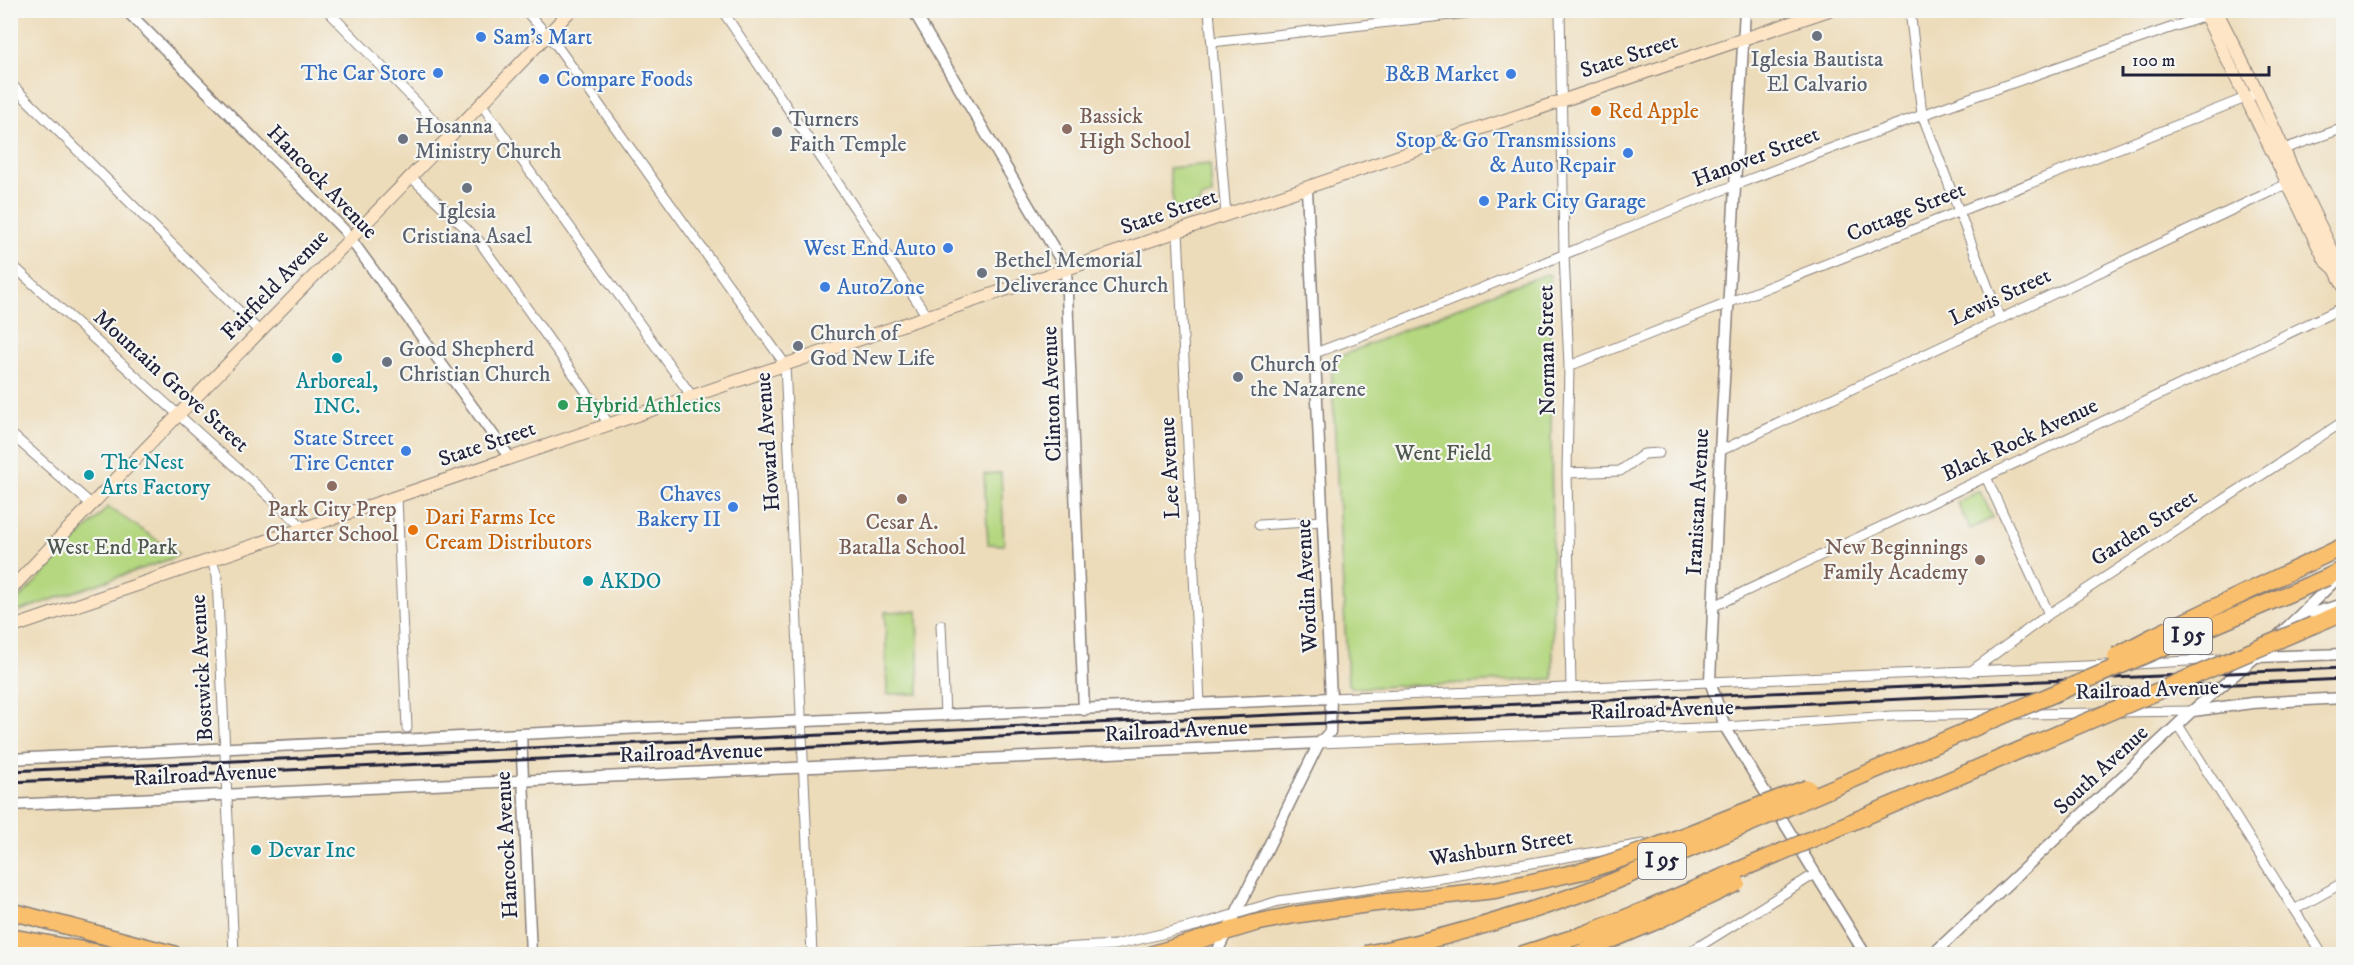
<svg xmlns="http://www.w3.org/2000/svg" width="2354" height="965" font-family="'IM FELL DW Pica',serif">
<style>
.green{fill:#b4d77f;stroke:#6b7c5d;stroke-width:1.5}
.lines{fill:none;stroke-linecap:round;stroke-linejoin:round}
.minor-casing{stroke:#887f7a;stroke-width:11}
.tertiary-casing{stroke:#887f7a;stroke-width:13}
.secondary-casing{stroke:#887f7a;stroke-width:14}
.motorway-casing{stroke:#887f7a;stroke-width:19}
.minor{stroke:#fff;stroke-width:9}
.tertiary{stroke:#fff;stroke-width:10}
.secondary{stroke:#fde5c5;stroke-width:12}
.motorway{stroke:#f9bf6d;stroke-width:16}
.rail{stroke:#22223b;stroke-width:3}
.motorway-bridge-casing{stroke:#887f7a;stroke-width:19;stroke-linecap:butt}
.motorway-bridge{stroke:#f9bf6d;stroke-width:16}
.worship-dot{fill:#6b7280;stroke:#f6f6f2;stroke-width:2}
.shop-dot{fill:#3f7fe0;stroke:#f6f6f2;stroke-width:2}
.food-dot{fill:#e8710a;stroke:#f6f6f2;stroke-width:2}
.education-dot{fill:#8d6e63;stroke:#f6f6f2;stroke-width:2}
.culture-dot{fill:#0f9aa8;stroke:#f6f6f2;stroke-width:2}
.leisure-dot{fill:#2e9e5b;stroke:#f6f6f2;stroke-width:2}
.labels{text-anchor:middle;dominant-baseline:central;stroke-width:4.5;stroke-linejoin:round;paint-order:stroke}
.shield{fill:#f6f6f2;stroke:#626272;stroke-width:1.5}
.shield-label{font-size:21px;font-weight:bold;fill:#22223b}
.shop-label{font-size:22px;fill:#366cbe;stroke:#f6f6f2;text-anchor:end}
.street-label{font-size:22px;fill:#22223b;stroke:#f6f6f2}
.worship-label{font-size:22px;fill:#5b616d;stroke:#f6f6f2;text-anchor:start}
.food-label{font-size:22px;fill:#c56008;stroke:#f6f6f2;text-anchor:start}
.education-label{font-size:22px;fill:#785e54;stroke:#f6f6f2}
.culture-label{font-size:22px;fill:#0d838f;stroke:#f6f6f2;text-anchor:start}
.leisure-label{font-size:22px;fill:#27864d;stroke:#f6f6f2;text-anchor:start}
.park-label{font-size:22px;fill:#4e584f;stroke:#f6f6f2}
</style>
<rect width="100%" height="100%" fill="#f6f6f2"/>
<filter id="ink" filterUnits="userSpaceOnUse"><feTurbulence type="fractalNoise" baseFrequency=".0167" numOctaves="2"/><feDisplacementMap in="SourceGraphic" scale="12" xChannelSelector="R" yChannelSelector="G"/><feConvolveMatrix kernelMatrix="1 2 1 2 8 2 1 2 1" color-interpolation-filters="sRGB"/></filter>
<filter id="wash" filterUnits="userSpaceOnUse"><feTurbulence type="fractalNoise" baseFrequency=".008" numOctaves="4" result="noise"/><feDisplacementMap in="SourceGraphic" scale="24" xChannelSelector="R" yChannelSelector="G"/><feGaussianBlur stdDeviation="1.35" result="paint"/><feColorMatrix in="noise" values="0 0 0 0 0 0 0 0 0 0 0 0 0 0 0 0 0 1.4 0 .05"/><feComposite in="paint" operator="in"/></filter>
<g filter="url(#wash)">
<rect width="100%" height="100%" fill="#eddcba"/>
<path class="green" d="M1210 164 1212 195 1200 198 1201 203 1174 211 1169 168Z
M1547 274 1550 275 1553 679 1353 688 1348 684 1331 360 1498 291Z
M1001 473 1004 545 988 544 984 474Z
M1980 491 1993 518 1970 529 1957 502Z
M108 507 178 554 173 558 13 613 11 607Z
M917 611 919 694H887L885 612Z"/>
</g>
<g filter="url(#ink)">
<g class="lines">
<g class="minor-casing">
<path id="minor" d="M327 10 450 137
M525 10 557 46 785 364 812 954
M722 10 927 316
M1209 10 1226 215
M1560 10 1564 254 1569 366 1567 473 1571 688
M1910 10 1922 114 2000 319
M1212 42 1495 10
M10 83 260 332
M482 105 691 395
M2278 151 2344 128
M411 177 479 241 609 424
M1178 231 1200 704
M10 263 304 528
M1315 353C1457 301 1595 240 1735 185 1892 124 2051 69 2211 14
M1569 366 2258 93
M10 433 91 504
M1720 451 2293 181
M1567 473 1620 471 1644 454 1659 453
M1986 477 2049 614
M397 498 407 728
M1259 525 1323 521
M212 561 217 576 234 954
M1712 607 2344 307
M941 625 945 716
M2136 664 2221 659
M1970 672 2049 614 2344 421
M1331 698 2110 665
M2118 712 2192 711
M2016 714 2098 713
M2178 725 2322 954
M1319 743 1725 727 1892 716 1996 714
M2294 910 2344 882
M951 954 1115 945 1199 925 1279 901 1442 878 1643 844
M1687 954 1815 874"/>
</g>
<g class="tertiary-casing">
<path id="tertiary" d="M126 10 344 230 510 458
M913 10 1066 269 1084 710
M1745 10 1720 451 1710 681 1725 727 1865 954
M2301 616 2344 604
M2279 635 2341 575
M2256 657 2344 654
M2193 711 2252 703 2344 698
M521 734 531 954
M10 759 622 729 1331 698
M10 805 1319 743
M1216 954 1319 743 1330 732 1331 698 1307 189
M1933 954 2192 711 2264 650"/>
</g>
<g class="secondary-casing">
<path id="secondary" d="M2203 10 2325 260 2335 269 2344 287
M2216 10 2258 93 2297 179 2335 256V269
M10 590C195 394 386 206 571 10
M10 628 1829 10"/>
</g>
<g class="motorway-casing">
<path id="motorway" d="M2328 577 2344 569
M2313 625 2344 612
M10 911 173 954
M10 937 105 954
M1153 954 1255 923 1294 915 1368 904 1495 890 1583 871
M1523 954 1585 934 1648 909
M1578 954 1654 922"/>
</g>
<use href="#minor" class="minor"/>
<use href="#tertiary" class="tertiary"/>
<use href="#secondary" class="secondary"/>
<use href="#motorway" class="motorway"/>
<path class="rail" d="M10 771C788 735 1566 702 2344 668
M10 782 818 747 1032 735 1728 707 2344 679"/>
<g class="motorway-bridge-casing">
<path id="motorway-bridge" d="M2116 656 2152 637 2344 546
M1583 871C1660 849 1732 814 1808 788
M1648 909 2313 625
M1654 922 1737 883
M1366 954C1450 938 1532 912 1612 882L2328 577"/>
</g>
<use href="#motorway-bridge" class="motorway-bridge"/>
</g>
</g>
<g class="worship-dot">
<circle cx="1817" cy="36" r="6"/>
<circle cx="777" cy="132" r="6"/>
<circle cx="403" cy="139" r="6"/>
<circle cx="467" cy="188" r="6"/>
<circle cx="982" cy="273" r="6"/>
<circle cx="798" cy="346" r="6"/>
<circle cx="387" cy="362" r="6"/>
<circle cx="1238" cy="377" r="6"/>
</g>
<g class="shop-dot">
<circle cx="481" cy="37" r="6"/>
<circle cx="438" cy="73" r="6"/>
<circle cx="1511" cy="74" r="6"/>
<circle cx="544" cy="79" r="6"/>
<circle cx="1628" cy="153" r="6"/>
<circle cx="1484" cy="201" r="6"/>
<circle cx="948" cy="248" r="6"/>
<circle cx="825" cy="287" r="6"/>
<circle cx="406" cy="451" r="6"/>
<circle cx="733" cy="507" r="6"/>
</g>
<g class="food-dot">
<circle cx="1596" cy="111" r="6"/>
<circle cx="413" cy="530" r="6"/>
</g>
<g class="education-dot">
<circle cx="1067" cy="129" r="6"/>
<circle cx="332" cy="486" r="6"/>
<circle cx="902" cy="499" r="6"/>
<circle cx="1980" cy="560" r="6"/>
</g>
<g class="culture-dot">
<circle cx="337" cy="358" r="6"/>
<circle cx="89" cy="475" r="6"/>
<circle cx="588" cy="581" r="6"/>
<circle cx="256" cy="850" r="6"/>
</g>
<circle class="leisure-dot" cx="563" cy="405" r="6"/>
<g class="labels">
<g class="shield">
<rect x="2164" y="618" width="48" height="36" rx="4.5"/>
<rect x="1638" y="843" width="48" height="36" rx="4.5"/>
</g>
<g class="shield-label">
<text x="2188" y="636">I 95</text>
<text x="1662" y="861">I 95</text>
</g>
<g class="shop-label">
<text x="493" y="37" text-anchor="start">Sam's Mart</text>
<text x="426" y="73">The Car Store</text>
<text x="1499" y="74">B&amp;B Market</text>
<text x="556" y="79" text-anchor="start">Compare Foods</text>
<text x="1616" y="140">Stop &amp; Go Transmissions<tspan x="1616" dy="25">&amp; Auto Repair</tspan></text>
<text x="1496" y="201" text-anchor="start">Park City Garage</text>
<text x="936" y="248">West End Auto</text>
<text x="837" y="287" text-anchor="start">AutoZone</text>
<text x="394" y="438">State Street<tspan x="394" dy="25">Tire Center</tspan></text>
<text x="721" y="494">Chaves<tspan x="721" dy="25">Bakery II</tspan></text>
</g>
<g class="street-label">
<text transform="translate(1629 56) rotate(-18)">State Street</text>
<text transform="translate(1756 157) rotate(-21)">Hanover Street</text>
<text transform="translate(322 182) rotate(46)">Hancock Avenue</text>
<text transform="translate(1169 212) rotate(-19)">State Street</text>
<text transform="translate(1906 212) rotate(-22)">Cottage Street</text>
<text transform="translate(275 285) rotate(-46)">Fairfield Avenue</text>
<text transform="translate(2000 297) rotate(-25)">Lewis Street</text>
<text transform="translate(1547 350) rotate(-91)">Norman Street</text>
<text transform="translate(171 381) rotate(42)">Mountain Grove Street</text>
<text transform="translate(1052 394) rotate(-92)">Clinton Avenue</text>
<text transform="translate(2020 440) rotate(-25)">Black Rock Avenue</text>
<text transform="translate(768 442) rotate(-94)">Howard Avenue</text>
<text transform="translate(487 444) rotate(-19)">State Street</text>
<text transform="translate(1170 468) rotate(-93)">Lee Avenue</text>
<text transform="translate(1698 502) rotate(-87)">Iranistan Avenue</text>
<text transform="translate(2144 528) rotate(-33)">Garden Street</text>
<text transform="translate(1307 586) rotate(-93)">Wordin Avenue</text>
<text transform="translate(202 668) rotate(-93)">Bostwick Avenue</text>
<text transform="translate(2147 690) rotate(-2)">Railroad Avenue</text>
<text transform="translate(1662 710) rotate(-2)">Railroad Avenue</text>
<text transform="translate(1176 731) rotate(-3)">Railroad Avenue</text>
<text transform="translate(691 753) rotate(-2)">Railroad Avenue</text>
<text transform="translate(2101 770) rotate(-43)">South Avenue</text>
<text transform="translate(205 775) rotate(-3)">Railroad Avenue</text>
<text transform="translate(507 845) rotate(-93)">Hancock Avenue</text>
<text transform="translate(1501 848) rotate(-9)">Washburn Street</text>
</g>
<g class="worship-label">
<text x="1817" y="59" text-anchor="middle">Iglesia Bautista<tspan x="1817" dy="25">El Calvario</tspan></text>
<text x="789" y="119">Turners<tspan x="789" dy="25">Faith Temple</tspan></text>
<text x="415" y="126">Hosanna<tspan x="415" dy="25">Ministry Church</tspan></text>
<text x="467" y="211" text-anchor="middle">Iglesia<tspan x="467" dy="25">Cristiana Asael</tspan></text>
<text x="994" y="260">Bethel Memorial<tspan x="994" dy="25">Deliverance Church</tspan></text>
<text x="810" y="333">Church of<tspan x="810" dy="25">God New Life</tspan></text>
<text x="399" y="349">Good Shepherd<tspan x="399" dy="25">Christian Church</tspan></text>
<text x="1250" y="364">Church of<tspan x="1250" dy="25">the Nazarene</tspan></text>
</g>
<g class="food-label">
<text x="1608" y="111">Red Apple</text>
<text x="425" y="517">Dari Farms Ice<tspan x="425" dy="25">Cream Distributors</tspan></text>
</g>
<g class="education-label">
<text x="1079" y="116" text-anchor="start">Bassick<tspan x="1079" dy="25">High School</tspan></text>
<text x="332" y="509">Park City Prep<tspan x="332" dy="25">Charter School</tspan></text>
<text x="902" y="522">Cesar A.<tspan x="902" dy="25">Batalla School</tspan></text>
<text x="1968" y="547" text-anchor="end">New Beginnings<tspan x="1968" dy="25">Family Academy</tspan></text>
</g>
<g class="culture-label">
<text x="337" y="381" text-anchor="middle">Arboreal,<tspan x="337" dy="25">INC.</tspan></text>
<text x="101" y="462">The Nest<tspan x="101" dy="25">Arts Factory</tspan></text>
<text x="600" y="581">AKDO</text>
<text x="268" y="850">Devar Inc</text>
</g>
<g class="leisure-label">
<text x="575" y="405">Hybrid Athletics</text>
</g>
<g class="park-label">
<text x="1443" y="453">Went Field</text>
<text x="112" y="547">West End Park</text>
</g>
</g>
<rect width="2354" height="965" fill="none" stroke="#f6f6f2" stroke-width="36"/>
<path d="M2123 66v9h146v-9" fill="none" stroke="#22223b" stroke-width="3"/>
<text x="2132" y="66" font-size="18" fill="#22223b" stroke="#f6f6f2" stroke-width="4.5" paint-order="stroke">100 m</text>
</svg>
